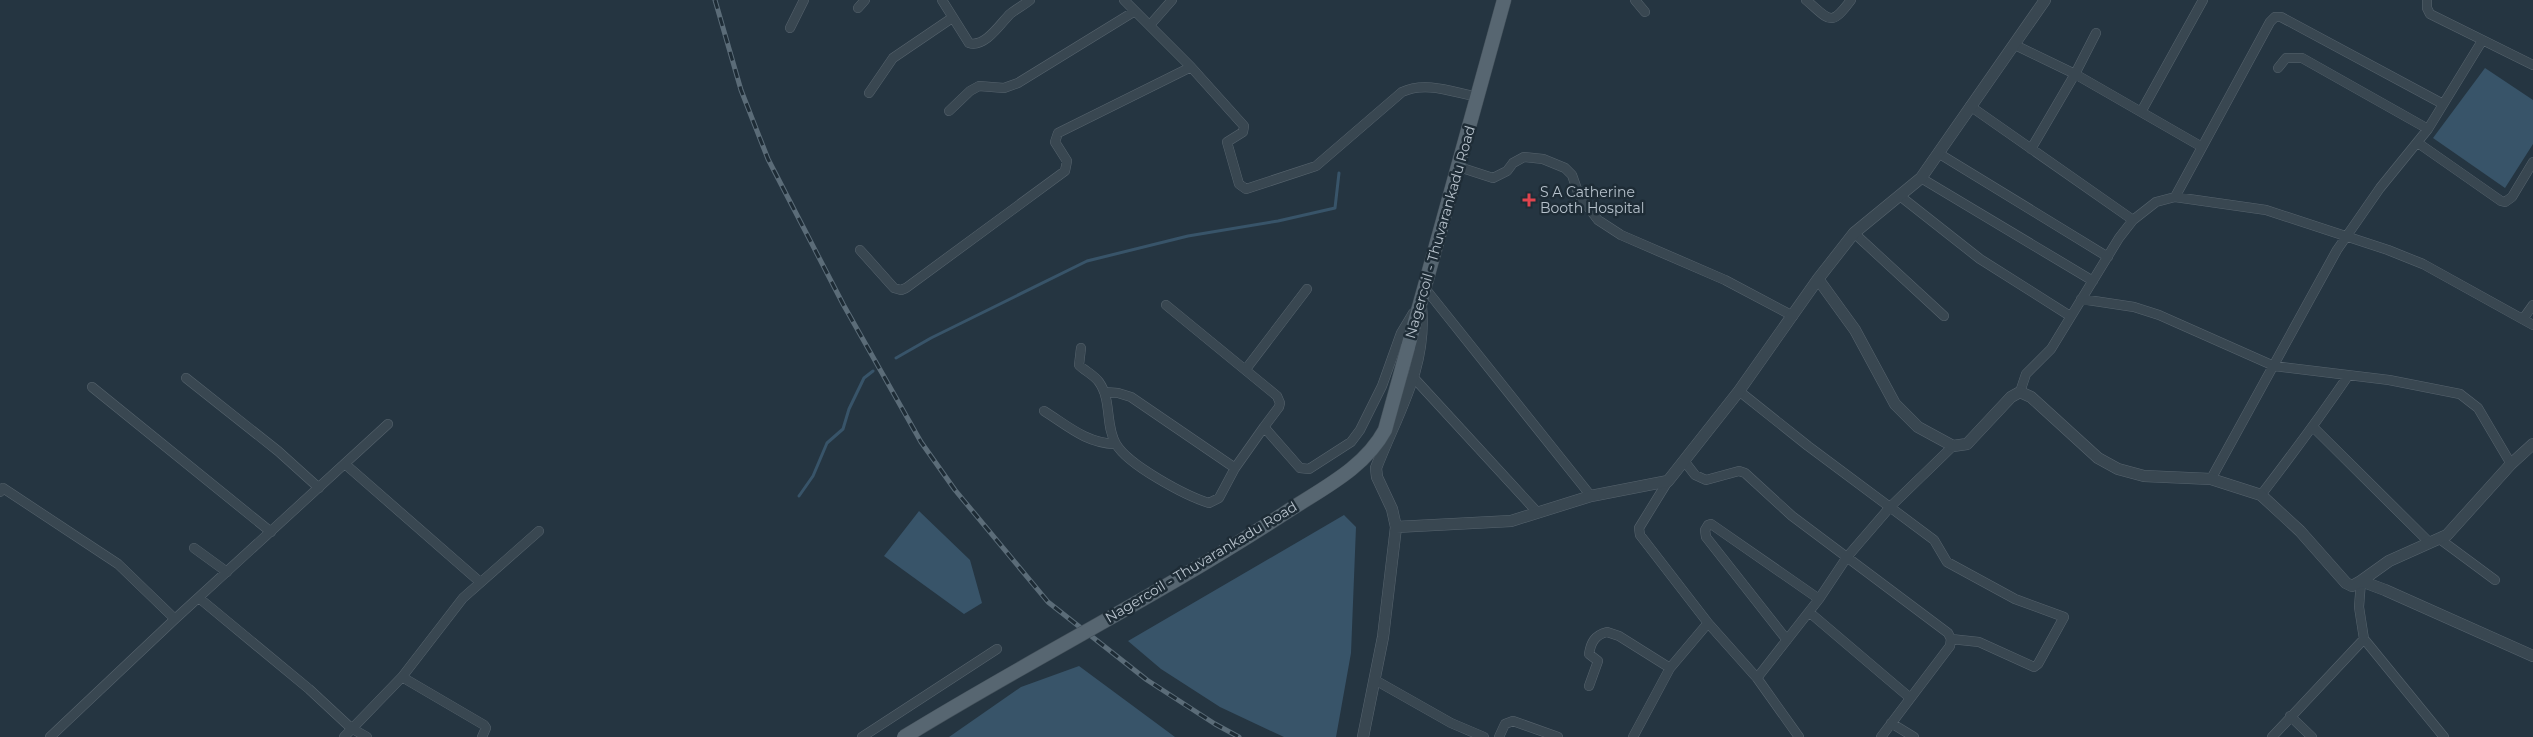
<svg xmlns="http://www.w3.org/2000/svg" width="2533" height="737" font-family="Montserrat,sans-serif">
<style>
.water{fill:#385469}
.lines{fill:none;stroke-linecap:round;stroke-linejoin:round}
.stream{stroke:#385469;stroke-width:3}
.minor-casing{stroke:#57646e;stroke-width:10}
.tertiary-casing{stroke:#57646e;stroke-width:12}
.primary-casing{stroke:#43505a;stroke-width:15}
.minor{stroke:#394751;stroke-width:9}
.tertiary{stroke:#394751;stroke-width:11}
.primary{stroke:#576671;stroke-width:14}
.rail-casing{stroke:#5b6c78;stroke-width:5}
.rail{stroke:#1e2c36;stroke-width:3;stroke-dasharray:9;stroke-linecap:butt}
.primary-bridge-casing{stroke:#43505a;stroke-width:15;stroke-linecap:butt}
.primary-bridge{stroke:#576671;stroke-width:14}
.health-dot{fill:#e0444e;stroke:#1e2c36;stroke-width:2}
.labels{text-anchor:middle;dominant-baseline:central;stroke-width:5;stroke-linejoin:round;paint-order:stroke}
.poi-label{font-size:14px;fill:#b6c1cb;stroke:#1e2c36;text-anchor:start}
.street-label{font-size:14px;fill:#b6c1cb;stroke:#1e2c36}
</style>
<rect width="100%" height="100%" fill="#253541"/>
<path class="water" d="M2485 68 2533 100V144L2505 188 2433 138Z
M919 511 970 560 982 603 964 614 884 556Z
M1344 515 1356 527 1351 653 1336 737H1284L1220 707 1161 669 1128 641Z
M1079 666 1175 737H949L1021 687Z"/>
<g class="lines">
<path class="stream" d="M896 358 931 338 1087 261 1188 236 1278 221 1335 208 1339 173
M799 496 813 476 827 443 843 429 849 409 864 378 873 371"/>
<g class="minor-casing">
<path id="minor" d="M942 0 969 43C985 48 1000 24 1010 14 1016 9 1024 5 1030 0
M1124 0 1191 67 1244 126 1243 132 1227 142 1239 184 1246 189 1316 166 1402 92C1426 81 1452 92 1478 97
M1635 0 1645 12
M1806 0C1830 20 1830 28 1851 0
M2427 0V8L2430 14 2533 65
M858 8 865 0
M1150 25 1172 0
M790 28 804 0
M2015 45 2075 74 2202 147
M2278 68 2286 58H2302L2428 129
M869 93 893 58 952 18
M1970 106 2133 220
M949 111 970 91 979 86 1004 88 1018 83 1135 11
M2141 112 2203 0
M2418 143 2501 201 2505 202 2512 197 2533 162
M2031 149 2075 74 2096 33
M1938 153 2108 257
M1459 167 1493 178 1507 171 1513 163 1524 157 1543 159 1565 168 1572 175 1579 195 1598 220 1621 235 1725 280 1793 316
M1921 178 2093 281
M1900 196 1980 259 2070 316
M2175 197 2266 210 2388 250 2423 264 2533 325
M1854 233 1944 316
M860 250 894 288 901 290 906 288 1065 171 1067 161 1055 142 1058 133 1191 67
M1424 287 1591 496
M2081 299 2134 307 2159 315 2274 366 2389 380 2460 394 2478 408 2511 464
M1166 305 1277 396 1280 403 1279 407 1264 427
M2523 319 2533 305
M1081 348 1079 365C1085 371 1094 375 1099 382 1112 400 1105 426 1116 444 1128 465 1186 496 1209 503L1219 498 1235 468
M1246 369 1307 289
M1413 377 1538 513
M186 378 278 451 319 488
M92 387 271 532
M1739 391 1808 446 1934 540 1947 562 2015 599 2064 617 2038 664 2034 667 1979 642 1951 639
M1104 392 1118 393 1131 397 1235 468 1264 427 1300 468 1309 469 1351 442 1360 430 1382 386 1401 333 1413 313
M2020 392 2026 374 2051 349 2119 238 2133 220 2156 202 2175 197 2270 22 2275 17H2281L2443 104
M1044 411C1068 426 1086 443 1115 444
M2313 427 2430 543
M1685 462 1695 475 1706 480 1739 471 1745 473 1792 516 1948 633 1951 639 1950 646 1881 737
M345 464 480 582
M2211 479 2337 250 2380 188 2428 129 2482 41
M1668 481 1639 528 1640 535 1708 623 1757 678 1799 737
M0 492 3 488 118 564 175 619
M2261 495C2291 456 2320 417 2348 376
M2441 540 2495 580
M194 548 227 572
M199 598 309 689 351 728 367 737
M1809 612 1909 697
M2364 639 2444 737
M1787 640 1706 537 1705 530 1708 525 1711 524 1819 599
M402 677 484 725 486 728 482 737
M1757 678 1819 599 1847 557 1891 506 1953 446
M1375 680 1451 723 1484 737
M1589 686 1598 661 1589 654C1591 642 1595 635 1607 632L1619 636 1670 668
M2290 716 2312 737
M1891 723 1914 737
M50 737 175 619 388 424
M344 737 402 677 463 598 539 531
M862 737 997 649
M1499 737 1505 724 1513 721 1558 737
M1633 737 1670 668 1708 623
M2272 737 2364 639 2359 607 2361 581"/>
</g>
<g class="tertiary-casing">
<path id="tertiary" d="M1818 279 1855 330 1895 404 1918 427 1953 446 1967 444 2011 397 2020 392 2031 397 2098 458 2118 469 2144 476 2211 479 2261 495 2300 531 2346 583 2352 586 2361 581 2385 590 2533 656
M1396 527 1511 521 1591 496 1668 481 1739 391 1818 279 1854 233 1921 178 2045 0
M2361 581 2389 561 2447 535 2511 464 2533 444
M1363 737 1383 637 1396 527 1392 509 1377 477 1376 468C1397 413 1427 368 1421 306"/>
</g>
<g class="primary-casing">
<path id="primary" d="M1408 347 1504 0"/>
</g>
<use href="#minor" class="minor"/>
<use href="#tertiary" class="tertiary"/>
<use href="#primary" class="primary"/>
<g class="rail-casing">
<path id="rail" d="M715 0 741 90 768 159 843 304 921 442 955 490 1048 602 1147 680 1215 724 1239 737"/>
</g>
<use href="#rail" class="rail"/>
<g class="primary-bridge-casing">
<path id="primary-bridge" d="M904 737C1029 660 1161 594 1285 513 1321 489 1364 469 1385 430L1408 347"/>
</g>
<use href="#primary-bridge" class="primary-bridge"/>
</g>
<path class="health-dot" d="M1526.5 192.5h5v5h5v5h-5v5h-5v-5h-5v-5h5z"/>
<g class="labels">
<g class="poi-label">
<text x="1540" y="192">S A Catherine<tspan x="1540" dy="16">Booth Hospital</tspan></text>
</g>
<g class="street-label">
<text transform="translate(1440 232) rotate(-74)">Nagercoil - Thuvarankadu Road</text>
<text transform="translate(1201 562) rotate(-31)">Nagercoil - Thuvarankadu Road</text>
</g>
</g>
</svg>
